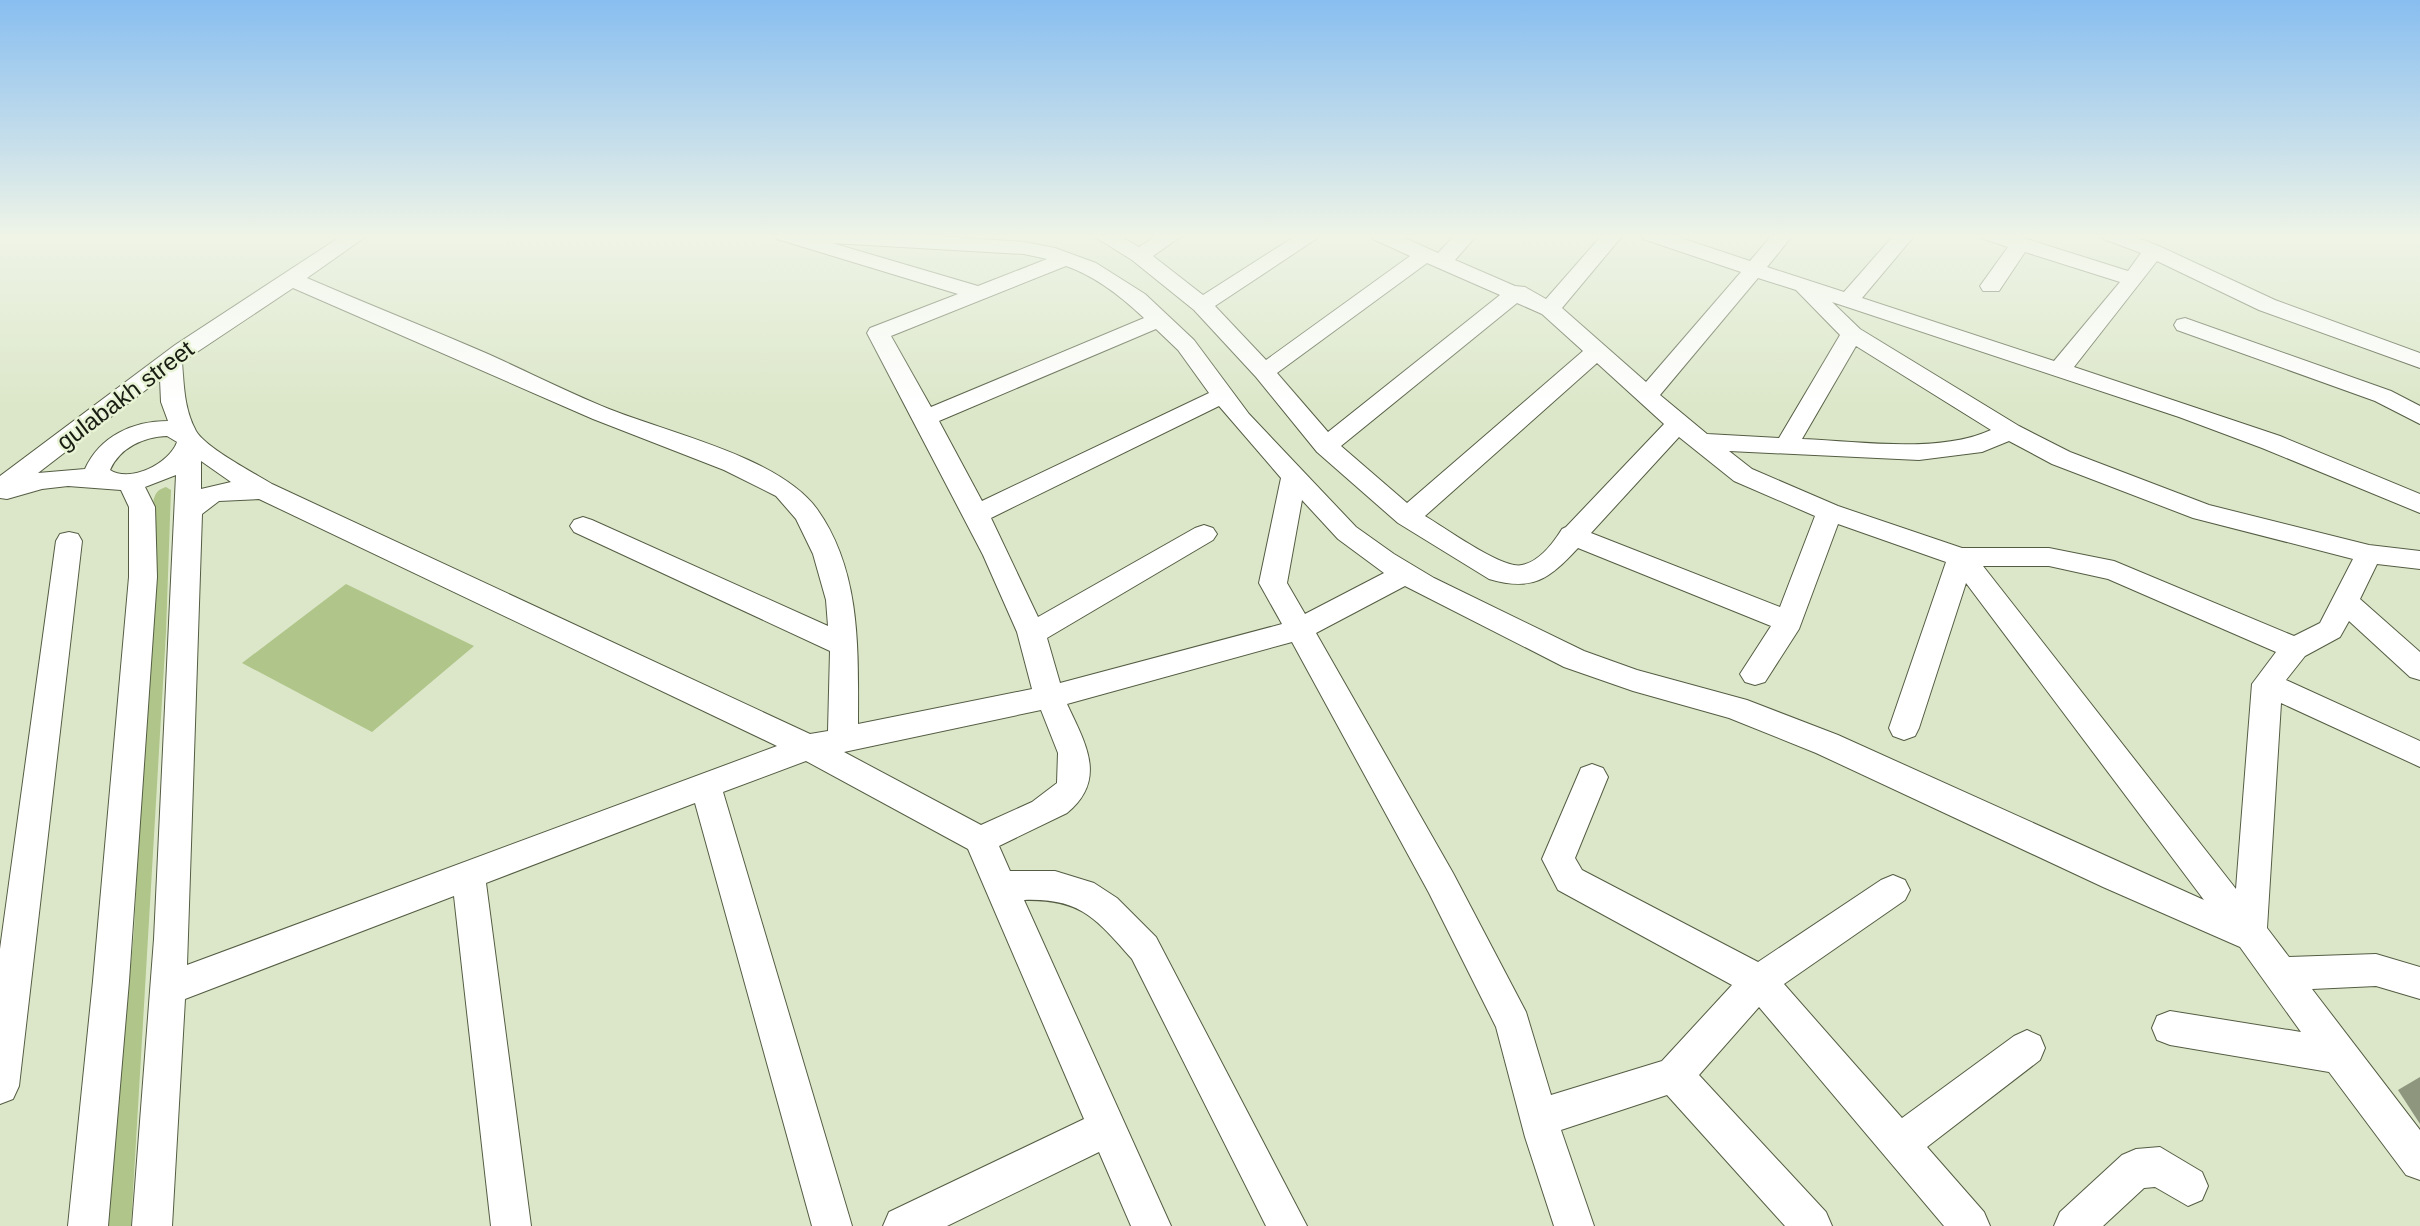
<svg xmlns="http://www.w3.org/2000/svg" width="2420" height="1226" font-family="Helvetica,sans-serif">
<style>
.green{fill:#b0c589}
.lines{fill:none;stroke-linecap:round;stroke-linejoin:round}
.minor-casing{stroke:#545d43;stroke-width:2}
.minor{fill:#fff;fill-rule:evenodd}
.wall{fill:#8e977e}
.labels{text-anchor:middle;dominant-baseline:central;stroke-width:5;stroke-linejoin:round;paint-order:stroke}
.street-label{font-size:24px;fill:#191d12;stroke:#e9f4d6}
</style>
<rect width="100%" height="100%" fill="#dce7c9"/>
<path class="green" d="M166 487 171 490 166 632 131 1226H107L134 931 149 642 152 511C154 499 153 491 166 487Z
M346 584 474 646 372 732 242 663Z"/>
<g class="lines">
<g class="minor-casing">
<path id="minor" d="M343 235H368L307 278C367 304 428 328 488 354 528 372 568 392 609 409 669 433 779 457 817 509 862 572 858 652 858 724L1032 689 1017 632 983 555 867 333 870 328 958 294 777 239 774 235H915L1024 242 1055 248 1096 263 1145 294 1194 340 1249 414 1356 527 1394 554 1434 578 1584 651 1637 670 1747 700 1838 735 2204 900 1966 583 1919 728 1915 736 1904 740 1893 736 1889 728 1946 562 1838 524 1799 629 1765 682 1755 685 1745 682 1740 674 1771 626 1578 548C1549 579 1533 592 1489 579L1398 523 1317 452 1256 377 1194 310 1132 260 1092 235H1118L1139 247 1158 235H1183L1153 256 1203 295 1297 235H1322L1215 306 1266 360 1410 256 1373 239 1370 235H1398L1438 253 1455 235H1477L1455 260 1515 286 1525 287 1546 299 1602 235H1623L1562 308 1646 382 1741 272 1643 239 1640 235H1672L1750 261 1772 235H1793L1767 267 1844 292 1894 235H1915L1862 298 2054 361 2120 282 2025 252 1999 291H1983L1980 286 2008 247 1984 239 1981 235H2014L2128 271 2141 253 2104 239 2101 235H2131L2161 247 2275 300 2420 353V368L2259 310 2157 261 2074 367 2280 436 2420 494V513L2262 448 2179 417 1832 302 1860 329 2019 426 2070 452 2209 505 2369 545 2420 551V569L2377 564 2360 599 2420 652V680L2410 677 2349 621 2340 637 2305 656 2286 680 2420 741V767L2281 703 2267 928 2289 957 2376 954 2420 967V999L2376 986 2312 989 2420 1130V1180L2406 1175 2329 1072 2170 1045 2157 1040 2152 1028 2157 1016 2170 1011 2301 1032 2240 947 2103 887 1816 753 1729 718 1633 691 1564 667 1405 586 1316 633 1453 873 1526 1012 1551 1095 1662 1061 1732 985 1558 890 1542 859 1581 768 1592 764 1603 768 1608 777 1575 858 1582 870 1758 962 1881 880 1893 875 1905 880 1910 890 1905 900 1784 984 1902 1118 2014 1036 2027 1030 2040 1036 2045 1048 2040 1060 1927 1147 1984 1212 1990 1226H1944L1759 1007 1699 1075 1826 1212 1832 1226H1785L1667 1095 1561 1130 1594 1226H1554L1525 1137 1496 1027 1429 893 1292 642 1067 704C1085 743 1108 779 1067 813L999 846 1010 871H1055L1094 883 1117 898 1156 937 1307 1226H1266L1132 959C1096 919 1081 898 1024 900L1171 1226H1131L1099 1152 947 1226H883L889 1212 1084 1119 968 849 806 761 723 792 852 1226H812L695 803 486 883 531 1226H491L454 896 185 999 172 1226H132L154 939 176 475 145 487 155 507 157 577 129 981 108 1226H68L93 981 129 577V507L121 490 68 486 42 489 7 499 0 498V476L175 345ZM832 243 1024 254 1047 259 978 286ZM1427 263 1500 295 1328 432 1277 373ZM1066 266C1095 276 1122 297 1144 318L931 407 891 336ZM1758 278 1796 290 1840 335 1779 438 1707 434 1660 395ZM293 288 593 419 724 470 776 496 796 519 813 554 826 600 828 626 592 520 583 517 574 520 570 526 574 532 830 651 828 731 810 734 272 484C254 473 206 448 196 431 184 409 184 386 182 362ZM1517 303 1542 314 1583 351 1407 503 1341 446ZM1156 329 1178 350 1209 393 982 501 939 421ZM1856 346 1991 430C1939 454 1859 441 1802 439ZM1597 363 1664 424 1566 527 1562 529C1554 542 1539 562 1522 565 1503 570 1444 527 1425 516ZM160 379 161 402 168 421C133 421 100 436 85 469L38 473ZM1219 406 1281 478 1259 583 1282 624 1060 683 1047 638 1213 540 1217 534 1213 528 1204 525 1195 528 1038 617 991 518ZM167 436 177 442C169 464 130 483 110 470 120 447 144 437 167 436ZM1679 437 1734 481 1815 516 1780 607 1591 533ZM2009 441 2052 464 2193 518 2353 559 2320 623 2294 636 2114 561 2049 548H1962L1838 506 1752 469 1729 451 1919 460 1982 452ZM201 461 231 482 201 489ZM259 499 777 746 187 965 202 514 219 501ZM1302 500 1338 539 1384 573 1305 614 1287 583ZM1983 566H2049L2108 579 2276 652 2252 684 2236 889ZM1041 710 1058 753 1057 783 1032 802 981 825 844 752Z
M2185 318 2391 391 2420 406V424L2375 401 2177 330 2174 325 2177 320Z
M69 532 78 534 82 541 19 1086 13 1099 0 1104V949L56 541 60 534Z
M2160 1147 2202 1172 2208 1186 2202 1200 2188 1206 2155 1187 2144 1188 2103 1226H2054L2060 1212 2122 1155 2136 1149Z"/>
</g>
<use href="#minor" class="minor"/>
</g>
<path class="wall" d="M2420 1077V1124L2398 1090Z"/>
<linearGradient id="sky" x2="0" y2="1"><stop stop-color="#88bef0"/><stop offset="0.58" stop-color="#eff4e7"/><stop offset="1" stop-color="#eff4e7" stop-opacity="0"/></linearGradient>
<rect width="2420" height="407" fill="url(#sky)"/>
<g class="labels">
<g class="street-label">
<text transform="translate(125 395) rotate(-37)">gulabakh street</text>
</g>
</g>
</svg>
